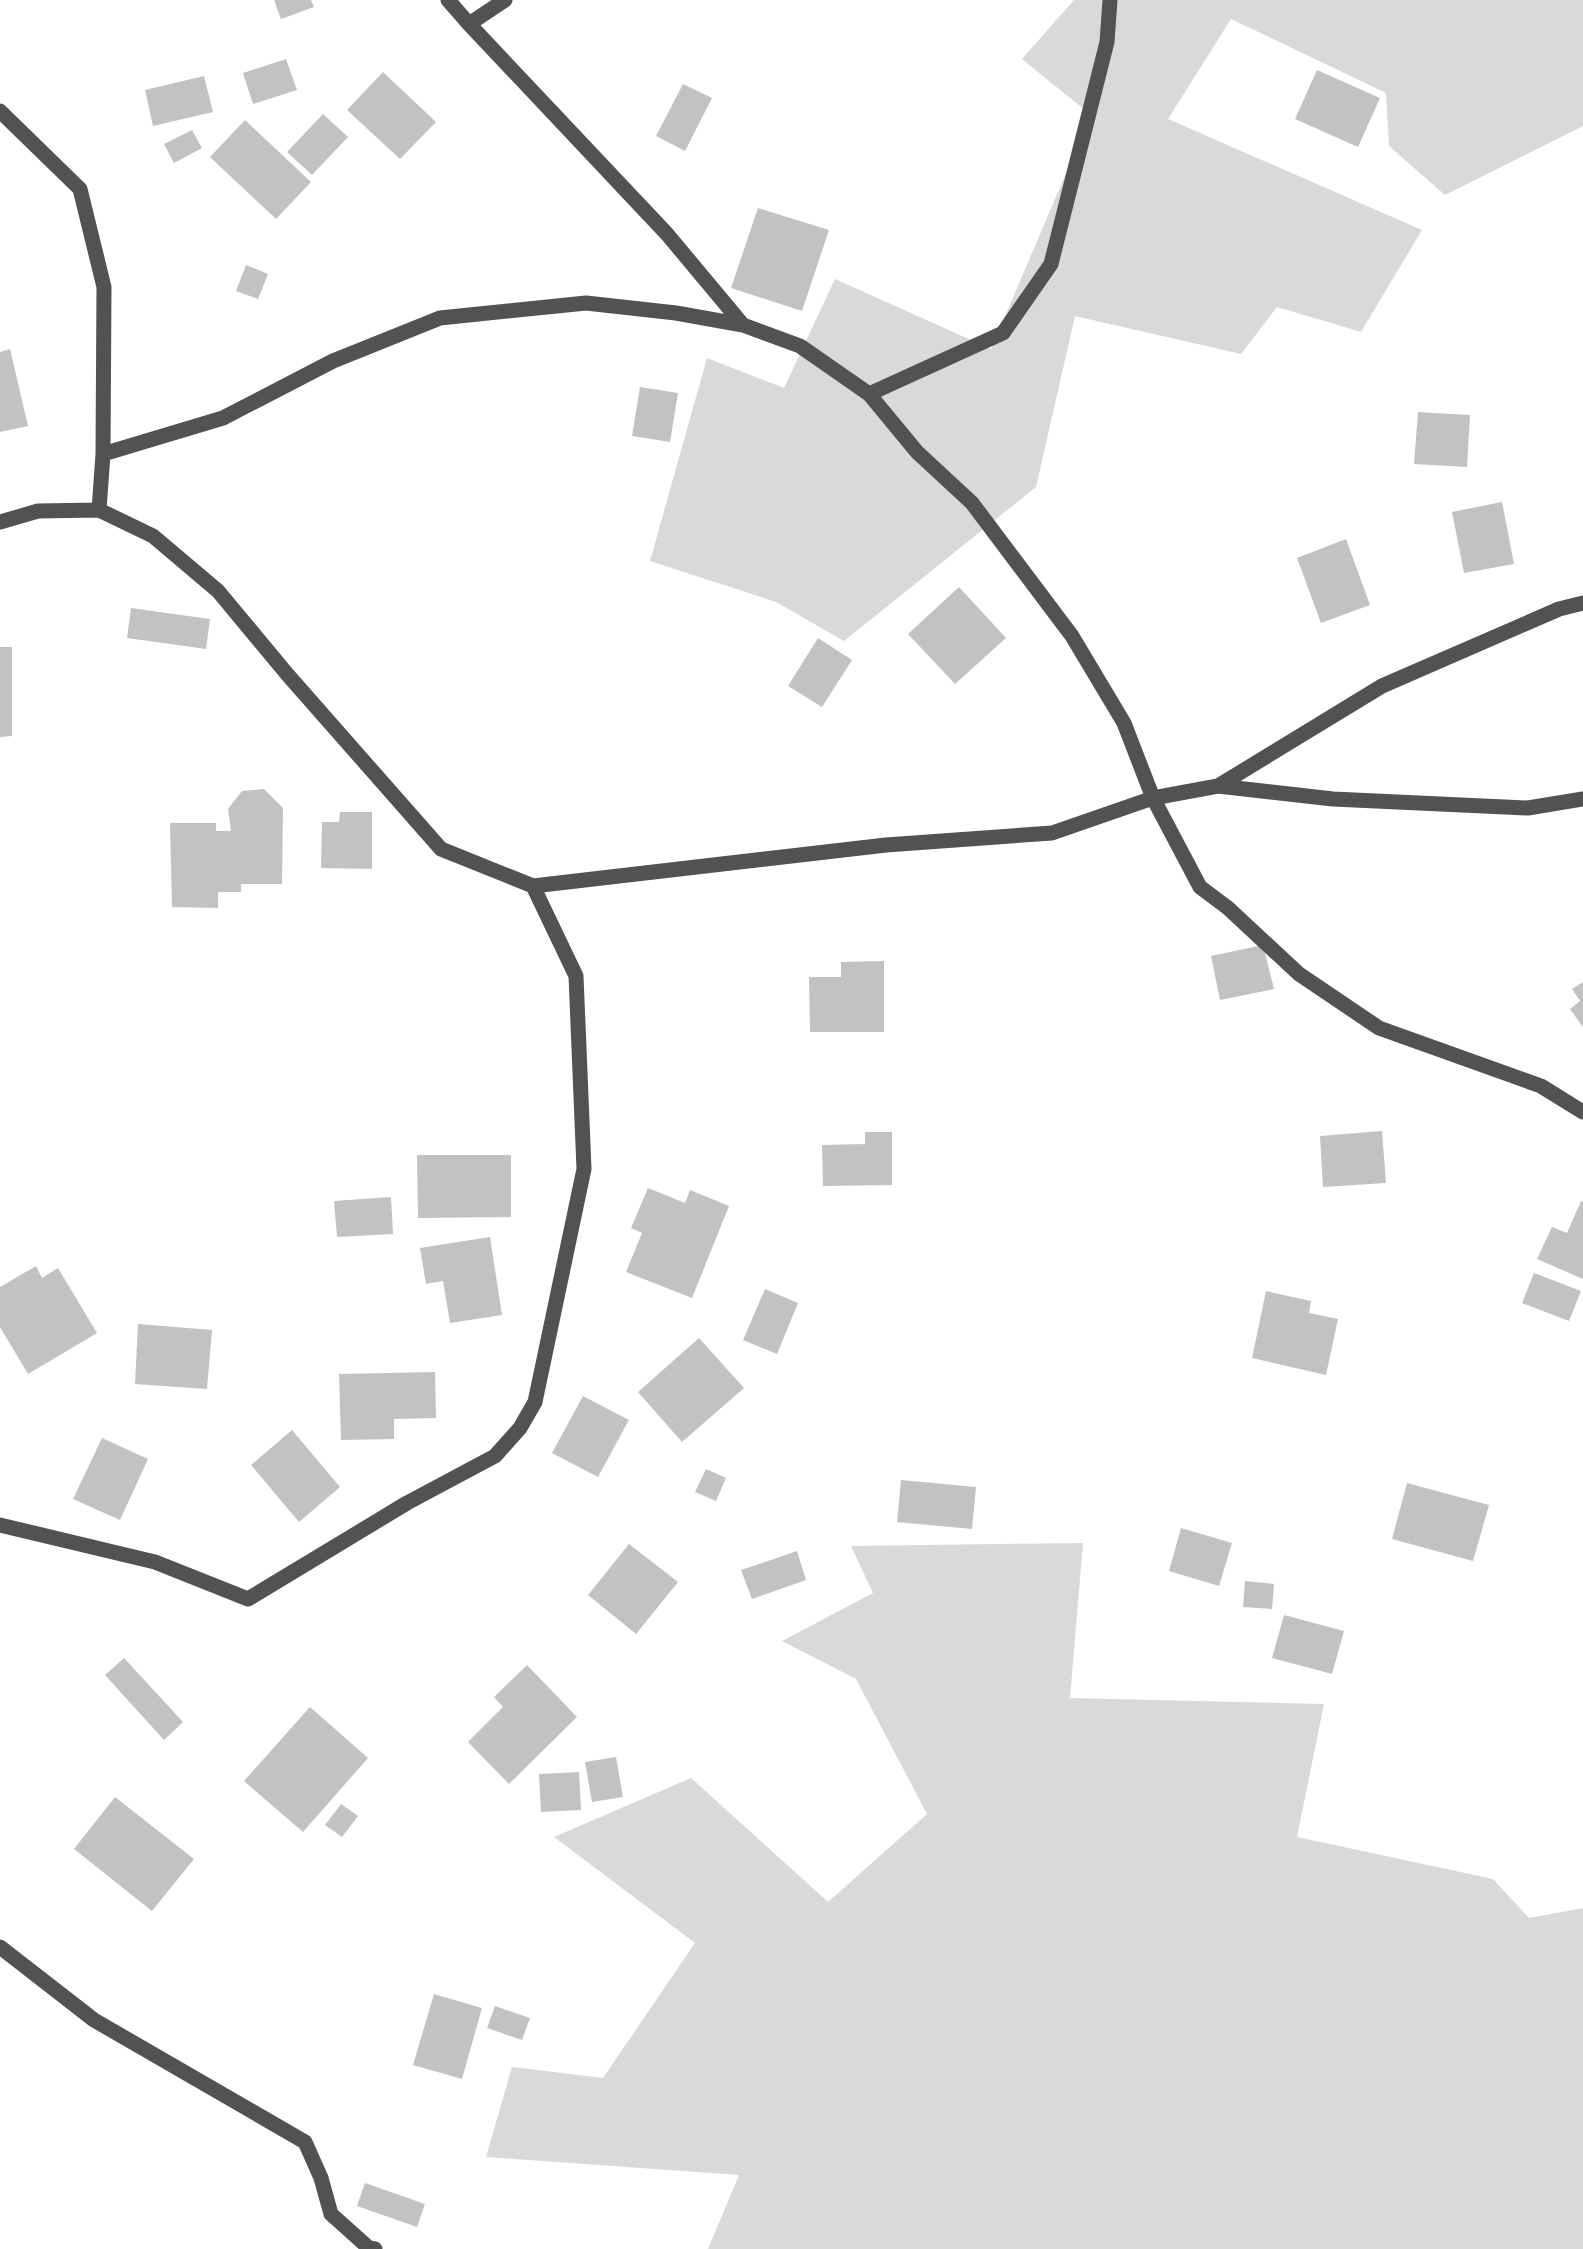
<svg xmlns="http://www.w3.org/2000/svg" width="1583" height="2249" font-family="'IBM Plex Sans',sans-serif">
<style>
.green{fill:#d9d9d9}
.building{fill:#c2c2c2}
.lines{fill:none;stroke-linecap:round;stroke-linejoin:round}
.minor{stroke:#525252;stroke-width:15}
</style>
<rect width="100%" height="100%" fill="#fff"/>
<path class="green" d="M1074 0H1583V126L1445 195 1389 146 1386 93 1231 19 1168 119 1422 230 1361 332 1277 307 1241 354 1075 316 1036 487 844 641 776 602 650 561 707 358 784 388 835 279 991 349 1091 115 1022 59Z
M1083 1543 1070 1698 1324 1704 1297 1837 1493 1879 1529 1918 1583 1908V2249H708L739 2175 486 2157 512 2067 603 2078 695 1943 554 1837 691 1778 828 1902 927 1814 856 1679 782 1641 873 1593 851 1546Z"/>
<path class="building" d="M274 0H311L314 7 281 19Z
M286 59 297 90 253 104 243 73Z
M1317 70 1380 98 1358 147 1295 119Z
M383 72 436 122 400 159 347 110Z
M204 76 213 112 153 126 145 90Z
M683 84 712 98 685 151 656 136Z
M323 114 348 137 312 175 287 152Z
M245 120 311 182 276 219 210 157Z
M192 130 202 148 174 163 164 144Z
M758 208 829 230 802 311 731 288Z
M246 265 268 274 258 299 236 291Z
M10 349 28 426 0 432V352Z
M640 387 678 393 670 442 632 436Z
M1418 412 1470 415 1467 467 1414 464Z
M1502 502 1514 564 1464 573 1452 512Z
M1346 539 1370 605 1321 623 1297 558Z
M959 587 1006 638 955 684 908 634Z
M131 608 210 619 206 649 127 638Z
M818 638 852 660 822 707 788 686Z
M0 647H12V736L0 737Z
M264 789 283 808 282 884H241V892H218V908L172 907 170 823H216V831H231L228 809 242 791Z
M340 812H372V869L321 868 322 822H339Z
M1263 945 1274 989 1220 1000 1211 956Z
M884 961V1032H810L809 977H841V962Z
M1583 982V1027L1570 1009 1580 1001 1572 989Z
M1382 1131 1386 1183 1323 1187 1320 1136Z
M865 1132H892V1185L823 1186 822 1145 865 1144Z
M417 1155H511V1217L418 1218Z
M648 1188 685 1203 690 1190 729 1206 692 1298 626 1272 642 1233 631 1228Z
M391 1197 393 1234 337 1237 334 1201Z
M1581 1201 1583 1202V1279L1537 1259 1552 1227 1567 1233Z
M490 1237 502 1315 450 1323 443 1281 426 1284 420 1248Z
M36 1266 42 1278 58 1268 97 1333 28 1374 0 1327V1287Z
M1534 1273 1581 1291 1569 1321 1522 1303Z
M765 1289 798 1303 777 1354 743 1340Z
M1266 1291 1311 1301 1309 1313 1338 1319 1326 1375 1252 1358Z
M138 1324 212 1330 207 1389 135 1384Z
M699 1338 744 1388 682 1442 638 1392Z
M435 1372 436 1418 394 1419V1439L341 1440 339 1374Z
M583 1396 629 1420 598 1477 552 1453Z
M292 1430 340 1487 299 1522 251 1465Z
M102 1438 148 1459 120 1520 73 1499Z
M706 1469 726 1478 716 1501 695 1492Z
M901 1480 976 1487 972 1529 897 1522Z
M1407 1483 1489 1505 1473 1561 1392 1539Z
M1181 1528 1232 1543 1219 1586 1169 1571Z
M629 1544 678 1582 636 1634 588 1595Z
M797 1551 806 1580 752 1599 741 1570Z
M1245 1581 1274 1584 1272 1609 1243 1607Z
M1284 1615 1344 1631 1332 1674 1272 1658Z
M124 1658 183 1722 164 1740 105 1675Z
M527 1665 577 1717 509 1784 468 1742 503 1707 494 1697Z
M310 1707 368 1758 303 1832 244 1781Z
M616 1757 623 1797 592 1802 585 1762Z
M579 1772 581 1810 541 1812 539 1774Z
M115 1797 194 1859 152 1911 74 1849Z
M341 1804 358 1816 342 1837 325 1825Z
M434 1994 482 2008 462 2079 413 2065Z
M495 2006 530 2018 522 2040 487 2028Z
M365 2183 425 2204 417 2227 357 2206Z"/>
<g class="lines">
<path class="minor" d="M448 0 469 24 667 234 743 325
M469 24 505 0
M0 111 80 189 104 287 103 454 99 510
M869 394 1003 333 1051 264 1107 42 1110 0
M103 454 223 418 333 361 440 318 586 303 676 313 743 325 800 346 869 394 917 452 972 503 1072 636 1124 723 1153 798 1200 887 1228 908 1299 974 1379 1028 1541 1086 1583 1112
M0 522 38 511 99 510 153 536 218 591 287 674 441 849 533 886 576 976 584 1169 535 1402 520 1428 495 1456 407 1503 248 1599 155 1562 0 1525
M1218 786 1382 686 1559 609 1583 603
M533 886 886 845 1052 833 1153 798 1218 786 1333 799 1528 808 1583 799
M0 1947 94 2020 305 2142 321 2178 331 2214 369 2248 375 2249"/>
</g>
</svg>
